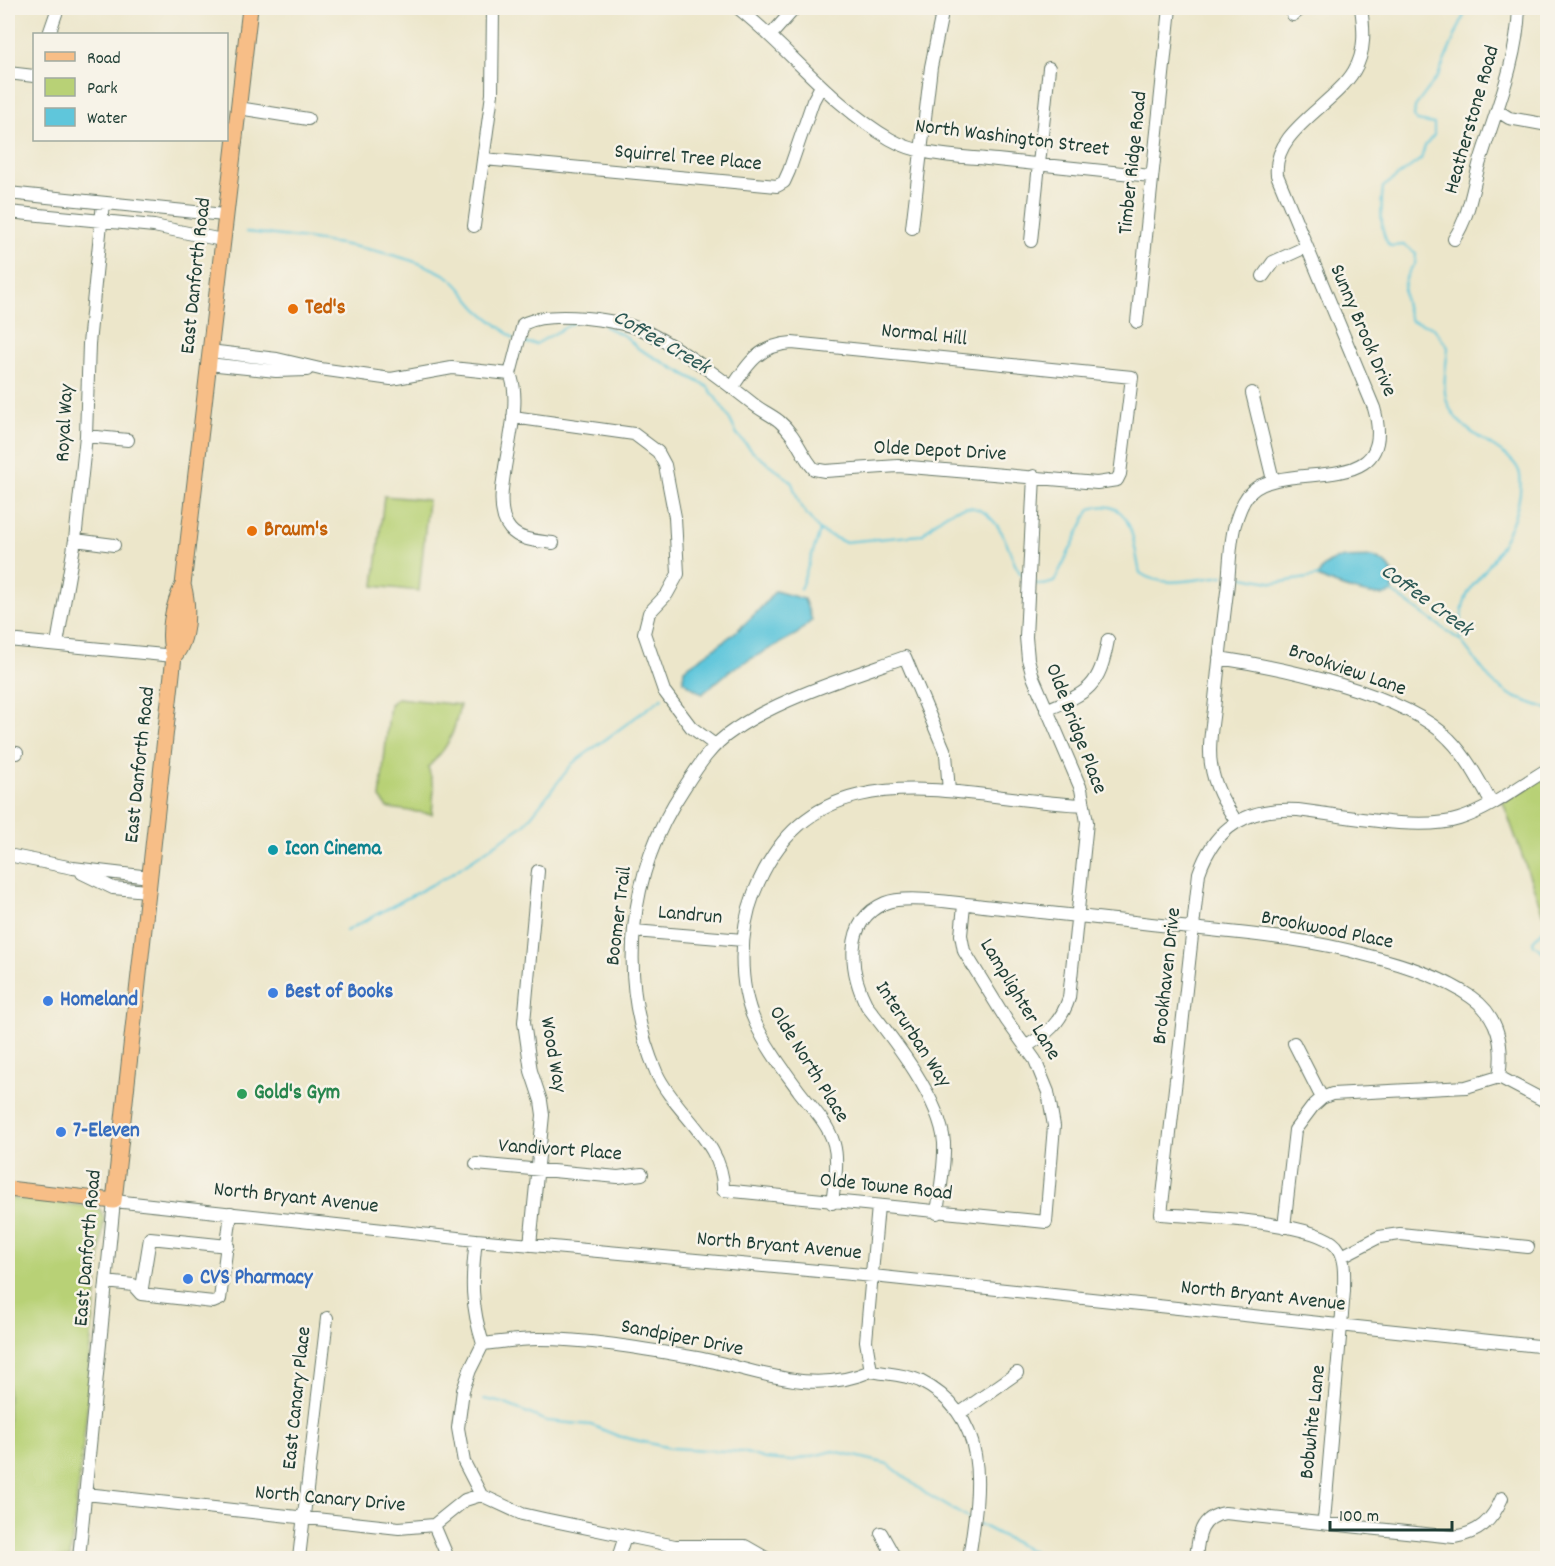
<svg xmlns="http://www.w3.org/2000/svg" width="1555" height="1566" font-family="Dekko,sans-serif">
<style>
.green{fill:#b8d176;stroke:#6c8755;stroke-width:1.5}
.water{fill:#5fc6db;stroke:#3f8288;stroke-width:1.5}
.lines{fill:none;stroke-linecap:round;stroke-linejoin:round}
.stream{stroke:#5fc6db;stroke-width:2}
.minor-casing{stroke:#677868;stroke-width:14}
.major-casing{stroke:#677868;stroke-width:17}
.minor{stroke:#fff;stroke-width:12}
.major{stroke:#f7be87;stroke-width:15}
.food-dot{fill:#e8710a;stroke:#f7f3e8;stroke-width:2}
.culture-dot{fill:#0f9aa8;stroke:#f7f3e8;stroke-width:2}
.shop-dot{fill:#3f7fe0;stroke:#f7f3e8;stroke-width:2}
.leisure-dot{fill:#2e9e5b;stroke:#f7f3e8;stroke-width:2}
.labels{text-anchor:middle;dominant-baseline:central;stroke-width:5;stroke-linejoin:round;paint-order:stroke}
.street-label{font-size:21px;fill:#1f3d34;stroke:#f7f3e8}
.food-label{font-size:21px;font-weight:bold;fill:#c56008;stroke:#f7f3e8;text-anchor:start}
.culture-label{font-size:21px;font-weight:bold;fill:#0d838f;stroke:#f7f3e8;text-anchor:start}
.shop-label{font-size:21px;font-weight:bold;fill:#366cbe;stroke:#f7f3e8;text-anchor:start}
.leisure-label{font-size:21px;font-weight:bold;fill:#27864d;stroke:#f7f3e8;text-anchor:start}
.water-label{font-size:22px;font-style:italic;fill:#2c5855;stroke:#f7f3e8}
</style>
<rect width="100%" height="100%" fill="#f7f3e8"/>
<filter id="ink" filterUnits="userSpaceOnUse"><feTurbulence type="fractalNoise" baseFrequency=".0167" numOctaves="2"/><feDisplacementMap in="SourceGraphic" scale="12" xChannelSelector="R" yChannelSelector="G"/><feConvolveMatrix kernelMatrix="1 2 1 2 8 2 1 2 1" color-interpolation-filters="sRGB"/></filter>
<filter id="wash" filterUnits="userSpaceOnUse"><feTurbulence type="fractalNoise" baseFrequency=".008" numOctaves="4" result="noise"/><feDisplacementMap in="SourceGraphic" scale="24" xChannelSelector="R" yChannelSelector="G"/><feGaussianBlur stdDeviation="1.35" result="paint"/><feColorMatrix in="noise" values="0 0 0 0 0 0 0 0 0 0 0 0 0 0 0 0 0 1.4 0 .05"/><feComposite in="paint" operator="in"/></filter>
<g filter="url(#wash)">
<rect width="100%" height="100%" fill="#ece6ca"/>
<path class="green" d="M384 496 428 500 419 591 374 586Z
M398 698 460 705C454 734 449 747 428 767L434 788 432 814 388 808 380 798 390 704Z
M1547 776V915L1543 914 1503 802Z
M8 1198 95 1207 100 1209 104 1218 89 1358 88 1401 70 1558H8Z"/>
<path class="water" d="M1373 557C1394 566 1393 570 1393 592 1380 602 1332 584 1318 577 1326 553 1350 559 1373 557Z
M775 591 804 599 812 620 797 634 732 669 702 694 683 681 684 669C719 646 750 624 775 591Z"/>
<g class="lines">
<path class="stream" d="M246 232C302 238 399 248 447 276 460 284 467 298 478 309 489 319 502 328 513 338
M604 326 625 336 639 349 708 387 727 414 737 434 753 452 791 481 801 507 820 531 844 542 922 535C948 507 977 491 1002 533 1010 548 1013 567 1025 579
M524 343 536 344 575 322
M1234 575 1275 583 1320 576
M1033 583 1044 585 1054 582 1090 509C1133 494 1133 544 1140 573 1163 589 1196 579 1223 576
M800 590 820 531
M1391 591 1461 641 1493 683 1514 697 1548 709
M1461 640C1461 628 1460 615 1464 603 1468 589 1477 580 1486 569 1504 545 1524 506 1520 475 1516 447 1450 437 1445 393 1443 378 1447 361 1448 347L1433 327 1411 321C1403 303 1399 279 1415 264L1416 253 1404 245 1390 246C1379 235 1381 203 1383 187L1421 159 1425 146 1434 135V124L1417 121 1414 117 1415 107 1438 76 1467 8
M1548 925 1533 941 1534 945 1548 955
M346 931 448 876 524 825 573 763 662 698
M484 1399 503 1403 547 1421 591 1425 618 1436 670 1448 743 1452 765 1459 790 1461 834 1451 888 1464 925 1493 971 1520
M979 1524 1037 1554 1055 1558"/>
</g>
</g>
<g filter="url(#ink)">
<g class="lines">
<g class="minor-casing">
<path id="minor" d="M738 8C790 49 831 105 890 139 921 157 962 156 997 160 1048 165 1100 171 1151 176
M1293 15 1302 8
M49 34 58 8
M770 36 795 8
M8 73 34 76
M238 108 308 119
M1498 111 1509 118 1548 125
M484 159 777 186 784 182 789 171 813 101 821 86
M8 193 224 215
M8 212 154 226 222 240
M474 226 492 94 493 8
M912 228 931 67 941 18
M1454 239C1469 217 1472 191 1479 165 1495 112 1517 64 1519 8
M1031 241 1049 68
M1263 276 1273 262 1306 247
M1137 322 1170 8
M209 351 277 359 320 369 391 379 452 368 510 374
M208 364 276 371 307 370
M510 374 523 324C550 310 622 319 649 333 686 352 720 378 752 403 760 410 770 414 779 421 797 436 801 455 814 469L825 471 898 466 1097 483 1117 480 1120 474 1132 377 792 343C760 345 748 363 732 388
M510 374C528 414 484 500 510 529 520 541 539 541 553 543
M1252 393 1273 480
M513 417 634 434 658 452 665 465 675 517 678 574 667 594 649 613 644 633 664 691 691 727 715 745
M86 436 128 440
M75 540 114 545
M8 640 174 656
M57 644 75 540 86 436 89 344 103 203
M1219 658C1280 667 1405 693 1449 739 1467 757 1480 782 1492 804
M1046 710C1089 692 1099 688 1108 640
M8 752 17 753
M949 791 946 754 905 657C852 676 780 698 734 730 712 744 698 766 684 788 628 872 616 980 657 1074 675 1113 725 1144 723 1190L1046 1222 1054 1126 1048 1092 1035 1060 1007 1021 964 951 961 935 964 905
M1236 821C1224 803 1214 786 1211 764 1208 746 1212 727 1214 709 1218 670 1222 631 1227 592 1230 570 1229 546 1235 524 1238 514 1243 499 1251 492 1286 458 1401 502 1374 408L1277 175C1272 131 1333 106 1354 71 1366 52 1364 28 1361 8
M8 855 73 868 150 877
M82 873 113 888 148 891
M634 931 743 940
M1294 1043 1322 1098
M1025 1047C1047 1034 1061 1023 1069 998L1087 822 1081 789 1033 677 1028 659 1026 637 1034 476
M1499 1077 1545 1101
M476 1164 618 1177 642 1174
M832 1203C834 1185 839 1162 834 1144 828 1123 812 1108 799 1091 784 1070 766 1047 755 1022 738 984 739 932 754 893 813 741 961 800 1084 805
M937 1213C940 1190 945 1166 944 1143 941 1100 894 1040 867 1006 850 974 842 921 885 903 909 893 974 906 1002 908 1065 914 1128 922 1192 928 1250 934 1310 939 1366 955 1402 964 1441 976 1471 997 1499 1016 1504 1045 1499 1077
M1284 1227 1295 1130 1313 1106 1322 1098 1332 1094 1466 1087 1499 1077
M476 1240C471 1280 471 1306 483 1344L470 1370 463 1390 458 1428 464 1462 481 1495
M530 1245 543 1115 541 1101 531 1071 524 1022 538 871
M1342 1256 1379 1237 1400 1234 1528 1247
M106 1282 133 1285 141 1294 213 1302 220 1299 231 1213
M141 1294 150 1238 228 1246
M483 1344C502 1342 520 1339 538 1339 590 1339 645 1349 697 1358 756 1369 810 1397 871 1371
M871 1371C887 1374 905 1374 920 1381 993 1418 979 1492 969 1558
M871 1371 866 1341 878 1206
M960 1413 1017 1373
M86 1494 399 1528 434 1525 465 1500 481 1495 522 1514 544 1519 675 1546H745L766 1558
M1324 1521 1344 1291C1344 1276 1346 1258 1336 1246 1314 1221 1198 1217 1161 1214L1199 873C1215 826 1249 807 1298 810 1341 815 1419 832 1459 819 1491 809 1519 786 1548 769
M434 1525 448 1558
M881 1533 895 1558
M79 1558 114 1201 476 1240 873 1276 1548 1347
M299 1558 327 1318
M618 1558 625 1536
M1196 1558C1198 1536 1200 1517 1225 1513L1454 1537C1479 1533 1492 1521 1502 1498"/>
</g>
<g class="major-casing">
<path id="major" d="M174 656C189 640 189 605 183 585
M8 1189 114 1201 174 656C166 636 173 604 183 585L250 8"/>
</g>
<use href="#minor" class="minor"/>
<use href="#major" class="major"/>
</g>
</g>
<g class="food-dot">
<circle cx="293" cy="309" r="6"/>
<circle cx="252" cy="531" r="6"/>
</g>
<circle class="culture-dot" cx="273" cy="850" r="6"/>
<g class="shop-dot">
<circle cx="273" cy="993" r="6"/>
<circle cx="48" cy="1001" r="6"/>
<circle cx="61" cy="1132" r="6"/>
<circle cx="188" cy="1279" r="6"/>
</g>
<circle class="leisure-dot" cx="242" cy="1094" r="6"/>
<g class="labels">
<g class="street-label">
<text transform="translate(1473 120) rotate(-74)">Heatherstone Road</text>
<text transform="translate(1012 139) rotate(7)">North Washington Street</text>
<text transform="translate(688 159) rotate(5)">Squirrel Tree Place</text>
<text transform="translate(1134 163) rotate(-84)">Timber Ridge Road</text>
<text transform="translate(197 276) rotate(-84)">East Danforth Road</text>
<text transform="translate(1362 331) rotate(67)">Sunny Brook Drive</text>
<text transform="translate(924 336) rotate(6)">Normal Hill</text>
<text transform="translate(66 423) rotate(-87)">Royal Way</text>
<text transform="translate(940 452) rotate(3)">Olde Depot Drive</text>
<text transform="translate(1347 671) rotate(19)">Brookview Lane</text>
<text transform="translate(1075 729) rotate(69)">Olde Bridge Place</text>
<text transform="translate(141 765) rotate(-84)">East Danforth Road</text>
<text transform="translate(620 916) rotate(-83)">Boomer Trail</text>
<text transform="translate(690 916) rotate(5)">Landrun</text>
<text transform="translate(1327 931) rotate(11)">Brookwood Place</text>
<text transform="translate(1168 976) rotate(-84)">Brookhaven Drive</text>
<text transform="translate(1019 1000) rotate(59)">Lamplighter Lane</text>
<text transform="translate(912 1035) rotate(57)">Interurban Way</text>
<text transform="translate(552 1055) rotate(80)">Wood Way</text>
<text transform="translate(808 1065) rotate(58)">Olde North Place</text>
<text transform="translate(560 1151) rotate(4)">Vandivort Place</text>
<text transform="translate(886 1188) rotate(6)">Olde Towne Road</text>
<text transform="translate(296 1199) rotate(6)">North Bryant Avenue</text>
<text transform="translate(779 1247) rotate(5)">North Bryant Avenue</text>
<text transform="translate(89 1248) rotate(-85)">East Danforth Road</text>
<text transform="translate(1263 1297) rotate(6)">North Bryant Avenue</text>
<text transform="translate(682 1339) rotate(11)">Sandpiper Drive</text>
<text transform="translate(298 1398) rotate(-84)">East Canary Place</text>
<text transform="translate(1314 1422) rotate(-84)">Bobwhite Lane</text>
<text transform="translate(330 1500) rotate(5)">North Canary Drive</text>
</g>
<g class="food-label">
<text x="305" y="309">Ted's</text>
<text x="264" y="531">Braum's</text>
</g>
<g class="culture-label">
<text x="285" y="850">Icon Cinema</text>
</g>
<g class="shop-label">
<text x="285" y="993">Best of Books</text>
<text x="60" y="1001">Homeland</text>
<text x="73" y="1132">7-Eleven</text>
<text x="200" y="1279">CVS Pharmacy</text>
</g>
<g class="leisure-label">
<text x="254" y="1094">Gold's Gym</text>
</g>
<g class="water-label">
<text transform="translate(661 343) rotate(30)">Coffee Creek</text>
<text transform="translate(1426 601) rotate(36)">Coffee Creek</text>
</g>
</g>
<rect width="1555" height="1566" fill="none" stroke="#f7f3e8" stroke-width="30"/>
<rect x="33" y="33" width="195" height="108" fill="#f7f3e8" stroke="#a1aaa0" stroke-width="1.5"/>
<rect x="45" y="52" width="30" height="9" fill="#f7be87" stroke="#a1aaa0" stroke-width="1.5"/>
<text x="87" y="63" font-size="18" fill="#1f3d34">Road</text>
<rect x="45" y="78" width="30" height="18" fill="#b8d176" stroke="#a1aaa0" stroke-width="1.5"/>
<text x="87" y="93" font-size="18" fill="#1f3d34">Park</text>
<rect x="45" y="108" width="30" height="18" fill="#5fc6db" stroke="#a1aaa0" stroke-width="1.5"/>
<text x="87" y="123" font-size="18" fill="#1f3d34">Water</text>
<path d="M1330 1521v9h122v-9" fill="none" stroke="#1f3d34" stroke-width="3"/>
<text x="1339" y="1521" font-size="18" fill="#1f3d34" stroke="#f7f3e8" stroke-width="4.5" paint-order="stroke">100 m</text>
</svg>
